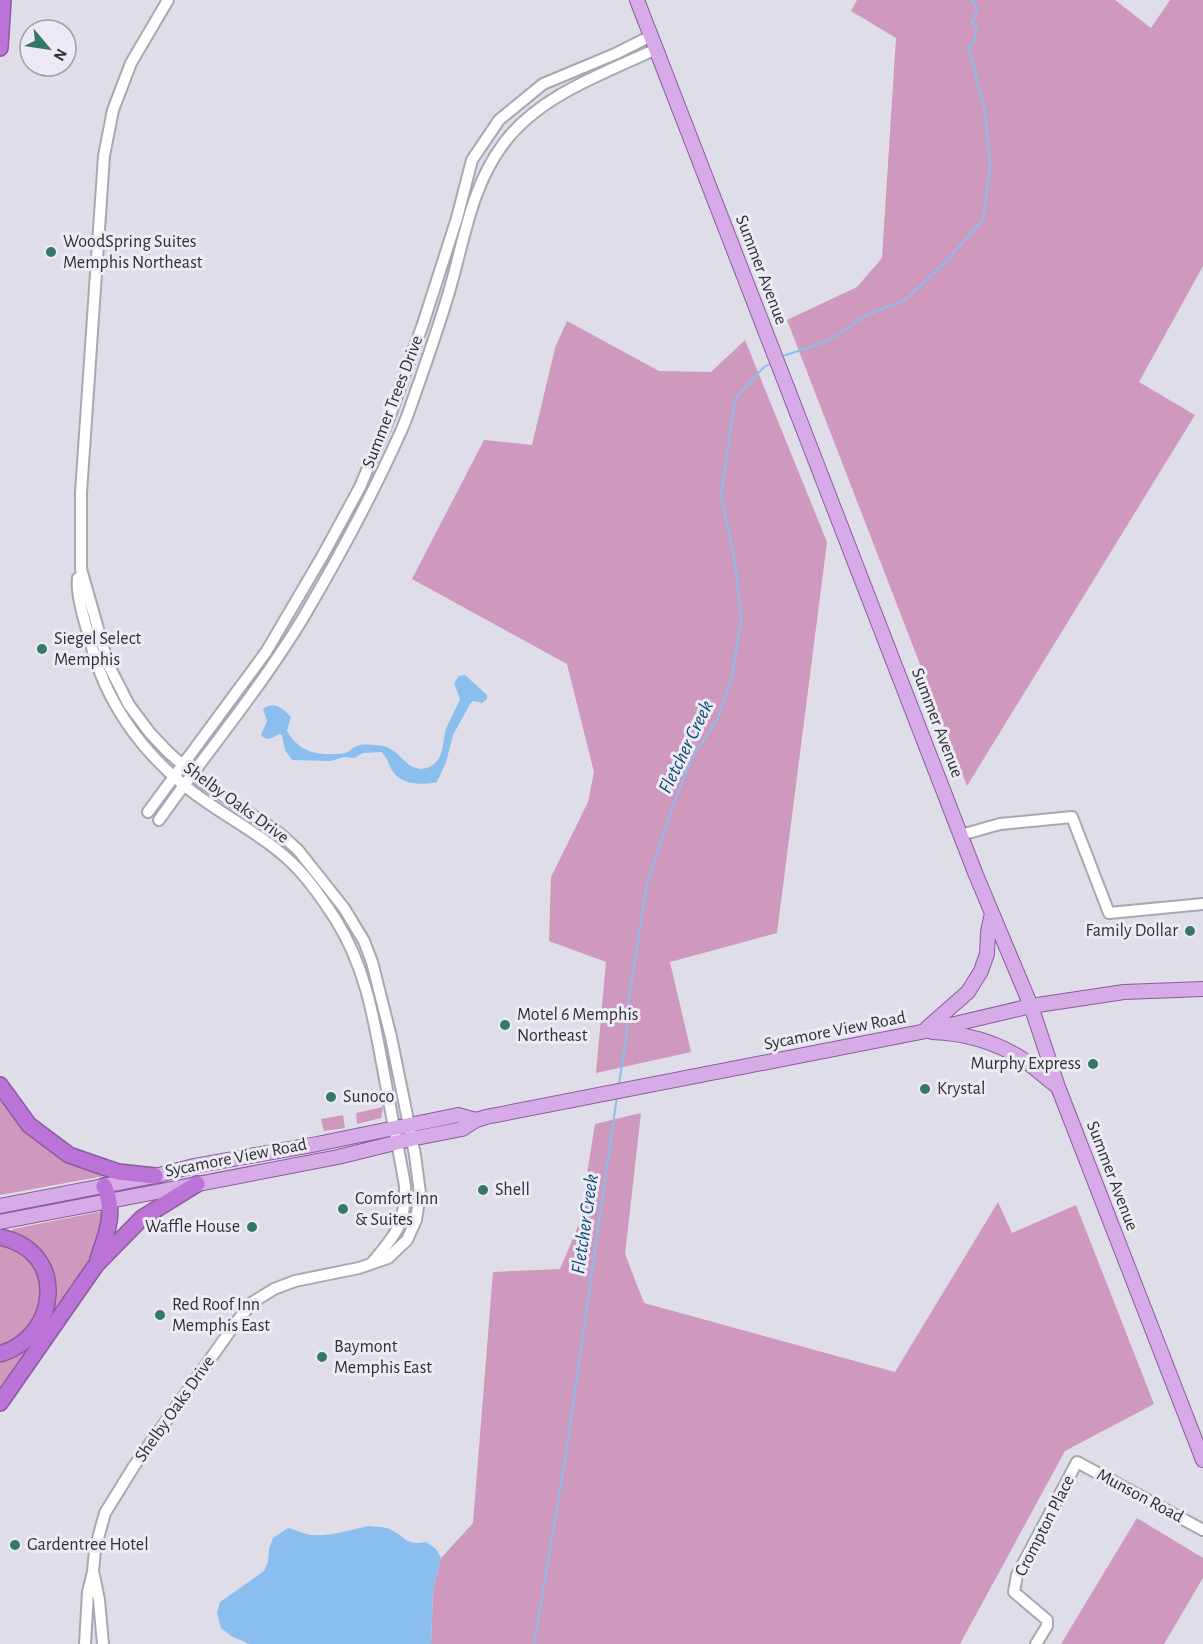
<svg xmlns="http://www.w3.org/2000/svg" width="1203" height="1644" font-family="'Alegreya Sans',sans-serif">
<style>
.green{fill:#cf98bd}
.water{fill:#89beee}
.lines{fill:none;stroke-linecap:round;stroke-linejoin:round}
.stream{stroke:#89beee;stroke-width:2}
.minor-casing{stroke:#a9a7b2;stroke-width:14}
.major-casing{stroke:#8b5c9e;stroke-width:16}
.highway-casing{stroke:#8b5c9e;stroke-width:18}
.minor{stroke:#fff;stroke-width:10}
.major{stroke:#d6abe7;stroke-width:14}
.highway{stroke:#bb73d7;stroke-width:15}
.poi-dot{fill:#357869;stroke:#ebeaf5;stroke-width:2}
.labels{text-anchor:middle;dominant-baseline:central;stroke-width:6;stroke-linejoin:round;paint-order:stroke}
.poi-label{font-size:18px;fill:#313034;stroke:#ebeaf5;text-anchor:start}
.street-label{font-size:18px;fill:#313034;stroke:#ebeaf5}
.water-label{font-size:20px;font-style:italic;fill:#0c4975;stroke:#ebeaf5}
</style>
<rect width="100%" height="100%" fill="#dedde8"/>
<path class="green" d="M857 0H1115L1151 28 1170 0H1203V266L1139 382 1195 415 967 786 787 320 857 287 882 258 896 38 851 11Z
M567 321 659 371 711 372 745 340 827 542 777 933 670 962 691 1052 596 1073 606 962 549 941 551 877 588 802 594 772 567 664 412 579 484 440 532 445 555 348Z
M0 1095 35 1135 110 1175 0 1195Z
M383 1107 381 1118 357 1124 356 1113Z
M641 1113 625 1254 644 1303 895 1372 998 1202 1012 1233 1076 1205 1154 1404 1065 1451 960 1644H431L433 1590 441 1558 473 1523 493 1272 560 1269 579 1224 595 1124Z
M343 1115 345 1128 324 1131 321 1119Z
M103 1211 107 1215 92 1263 0 1402V1361L21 1351 55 1295 53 1271 40 1252 11 1233 13 1229Z
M9 1241 39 1267 43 1303 26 1335 0 1349V1243Z
M1137 1518 1203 1558V1578L1164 1644H1061Z"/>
<path class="water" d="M465 675 487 695V699L482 703 473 701 470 704 453 735 446 762 437 782C423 785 403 785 394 773 388 766 389 758 381 752L363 753 354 758 344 757 331 761 292 760 285 750 282 735 279 734C272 738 268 742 261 735L267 721 263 709C273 700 284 709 291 717L287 731C298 750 313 755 334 754 338 754 344 754 348 752 350 751 352 748 355 747 361 743 375 745 383 746 401 749 409 778 431 766 445 758 442 742 446 729 450 719 456 709 460 699L454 683 459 676Z
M368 1526C374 1527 383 1526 389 1529 406 1536 404 1546 426 1542L436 1549 441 1558 433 1590 431 1644H249L231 1636 221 1628 217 1613 220 1602 264 1571 268 1562 269 1549 273 1538 288 1528C296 1530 304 1534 311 1535 329 1537 350 1530 368 1526Z"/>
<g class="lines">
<path class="stream" d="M780 357 828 341 865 316 905 300 945 262 983 220 990 167 985 111 968 45 973 44 977 29 972 23 978 8 972 2 973 0
M619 1084 626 1040 629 997 647 884 674 802 693 756 717 720 732 677 741 619 735 562 721 495 735 399 764 367 773 362
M534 1644 565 1460 617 1096"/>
<g class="minor-casing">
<path id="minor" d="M78 578C76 595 85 623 90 640 104 698 138 748 185 786 220 815 266 835 298 869 311 883 325 903 336 920 367 970 374 1021 385 1079 391 1114 399 1150 405 1186 406 1225 395 1235 371 1264
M148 812 266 652 323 555 360 487 389 418 423 324 457 218 472 160 499 120 543 84 615 54 651 36
M159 820C206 753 260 689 303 618 339 557 373 494 402 429 409 413 414 396 420 380 431 348 442 317 451 285 465 236 472 185 504 143 540 95 603 74 656 49
M961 835 1000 824 1072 817 1109 913 1203 904
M94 1575 99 1600 103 1644
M85 1644 88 1592 93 1572 95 1549 105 1513 134 1466 238 1320 253 1302 274 1289 295 1281 359 1268 388 1258 407 1240 416 1220 420 1193 415 1155 391 1037 372 962 364 941 344 908 298 850 278 832 201 781 168 752 150 733 129 705 108 664 81 569V493L104 156 113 110 131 63 168 0
M1036 1644 1047 1626V1620L1014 1592 1017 1575 1077 1462 1203 1530"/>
</g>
<g class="major-casing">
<path id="major" d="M637 0 976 875 1031 1006 1058 1087 1203 1460
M927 1028 968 992 981 971 987 954 988 932 992 913
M932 1032C963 1033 995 1042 1021 1058 1034 1067 1046 1078 1058 1087
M0 1206 155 1176 194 1166 317 1144 458 1115 476 1120
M0 1222 338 1157 411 1139 462 1129 476 1120 486 1117 921 1032 1031 1006 1124 992 1203 989"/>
</g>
<g class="highway-casing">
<path id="highway" d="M0 48 3 0
M0 1085 29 1125 69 1155 118 1172 155 1176
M0 1237C68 1250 60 1336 0 1354
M98 1259C107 1233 116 1212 104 1186
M0 1403 96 1265 142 1218 197 1184"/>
</g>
<use href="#minor" class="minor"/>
<use href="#major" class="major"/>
<use href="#highway" class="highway"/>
</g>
<g class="poi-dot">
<circle cx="51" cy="252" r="6"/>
<circle cx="42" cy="649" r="6"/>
<circle cx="1190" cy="931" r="6"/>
<circle cx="505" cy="1025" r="6"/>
<circle cx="1093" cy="1064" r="6"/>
<circle cx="925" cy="1089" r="6"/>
<circle cx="331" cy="1097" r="6"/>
<circle cx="483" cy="1190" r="6"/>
<circle cx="343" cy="1209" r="6"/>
<circle cx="252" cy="1227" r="6"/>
<circle cx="160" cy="1315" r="6"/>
<circle cx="322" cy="1357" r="6"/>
<circle cx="15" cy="1545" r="6"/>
</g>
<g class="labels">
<g class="poi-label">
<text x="63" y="242">WoodSpring Suites<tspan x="63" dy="21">Memphis Northeast</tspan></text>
<text x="54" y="639">Siegel Select<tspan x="54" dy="21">Memphis</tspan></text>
<text x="1178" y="931" text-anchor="end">Family Dollar</text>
<text x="517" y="1015">Motel 6 Memphis<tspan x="517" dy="21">Northeast</tspan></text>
<text x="1081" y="1064" text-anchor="end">Murphy Express</text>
<text x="937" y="1089">Krystal</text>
<text x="343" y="1097">Sunoco</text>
<text x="495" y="1190">Shell</text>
<text x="355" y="1199">Comfort Inn<tspan x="355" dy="21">&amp; Suites</tspan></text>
<text x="240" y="1227" text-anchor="end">Waffle House</text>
<text x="172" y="1305">Red Roof Inn<tspan x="172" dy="21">Memphis East</tspan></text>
<text x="334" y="1347">Baymont<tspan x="334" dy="21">Memphis East</tspan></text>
<text x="27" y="1545">Gardentree Hotel</text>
</g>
<g class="street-label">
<text transform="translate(761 270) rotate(69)">Summer Avenue</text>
<text transform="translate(393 402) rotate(-69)">Summer Trees Drive</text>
<text transform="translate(937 723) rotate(69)">Summer Avenue</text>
<text transform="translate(236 803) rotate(36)">Shelby Oaks Drive</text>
<text transform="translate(835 1031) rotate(-11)">Sycamore View Road</text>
<text transform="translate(236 1158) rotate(-11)">Sycamore View Road</text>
<text transform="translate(1112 1176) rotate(69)">Summer Avenue</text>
<text transform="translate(175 1409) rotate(-55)">Shelby Oaks Drive</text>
<text transform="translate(1140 1496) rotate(28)">Munson Road</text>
<text transform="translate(1045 1526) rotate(-63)">Crompton Place</text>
</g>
<g class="water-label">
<text transform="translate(686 747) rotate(-64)">Fletcher Creek</text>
<text transform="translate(585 1224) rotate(-82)">Fletcher Creek</text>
</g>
</g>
<g transform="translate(48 48) rotate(119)"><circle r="28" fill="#ebeaf5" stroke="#a1a0a8" stroke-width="1.5"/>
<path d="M0-4.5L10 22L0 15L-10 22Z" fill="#357869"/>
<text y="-9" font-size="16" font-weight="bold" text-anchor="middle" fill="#313034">N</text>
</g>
</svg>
